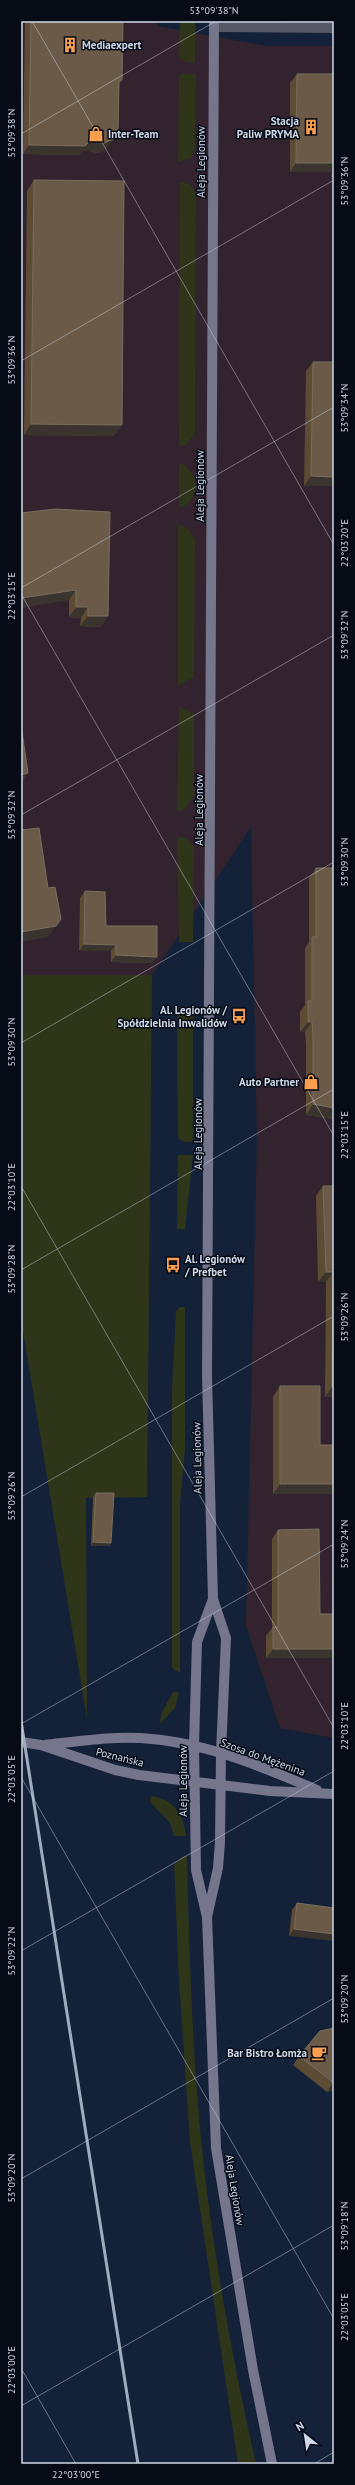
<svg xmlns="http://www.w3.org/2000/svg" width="355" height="2485" font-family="'PT Sans',sans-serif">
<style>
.industrial{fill:#33232e}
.green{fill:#2f3519}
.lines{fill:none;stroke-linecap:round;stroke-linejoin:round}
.minor{stroke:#575765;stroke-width:10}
.secondary{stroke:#75758b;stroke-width:10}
.rail{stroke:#a0abbd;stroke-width:3}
.wall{fill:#5e4b34}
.shaded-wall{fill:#3b342e}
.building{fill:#6a5a47;stroke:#7a6e60}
.ticks{fill:none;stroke:#cfd9e9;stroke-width:1;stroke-opacity:0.45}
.labels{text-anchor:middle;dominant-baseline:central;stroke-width:3;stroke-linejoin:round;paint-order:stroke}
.poi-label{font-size:11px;font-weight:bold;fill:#cfd9e9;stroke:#060b16;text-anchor:end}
.street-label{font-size:11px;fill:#cfd9e9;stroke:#060b16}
.neatline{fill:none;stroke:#cfd9e9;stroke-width:1.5}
.ticks-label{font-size:10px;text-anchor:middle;fill:#cfd9e9}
</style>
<rect width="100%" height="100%" fill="#132239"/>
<path class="industrial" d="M21 21H157V26L266 46H334V1738L280 1728 246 1626 257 1140 251 827 152 975H21Z"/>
<path class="green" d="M180 21H195V63L186 62 179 57Z
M182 74H196L195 149 191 158 178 162 179 77Z
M180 182 189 184 196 193 195 433 186 445 179 446Z
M179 463C200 470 202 501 179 508Z
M178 524 188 529 195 539 194 677 178 686Z
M179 706 194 714V796L184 810 177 811Z
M177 836 186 838 194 847 193 942H179Z
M21 975H152L147 1497 86 1498 87 1719 21 1319Z
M177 1007H193V1142H184L178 1138Z
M178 1155H193L185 1229H177Z
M180 1307H185V1449L180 1503V1673L172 1668V1389L176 1311Z
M173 1692H179L175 1708 160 1724 161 1714Z
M151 1796C174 1799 183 1814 186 1836H174L170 1823 150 1802Z
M183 1856H187C189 1950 192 2045 201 2139 212 2248 232 2358 256 2464H238L190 2142 179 1980 174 1864Z"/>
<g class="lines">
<path class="minor" d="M214 27 334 28"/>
<path class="secondary" d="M213 1599 197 1642 194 1745 196 1870 207 1917 216 2148 253 2370 272 2464
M21 1742 41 1745 115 1770 139 1775 270 1791 334 1794
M45 1745C80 1741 117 1735 152 1739 209 1744 263 1767 317 1790
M207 1917 218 1868 220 1842 221 1753 226 1638 213 1599 207 1376 214 21"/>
<path class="rail" d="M21 1721 138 2464"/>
</g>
<path class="wall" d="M25 21H123L122 80 119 84 107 148 98 153 84 150 78 155 23 154Z
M334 69V177H331L332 172H290V83L297 74H332V72Z
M34 180 114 436 24 435 27 191Z
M313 362H334V486H304L306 371Z
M55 509 101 627 80 626 81 618 69 617V600Z
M316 868 334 1119 306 1115V1045L305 1032H300V1012L305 1005V948L309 942V878Z
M85 891 106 926 152 963 111 962V951H79L80 898Z
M323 1186H334V1397H325L326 1282H318L316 1196Z
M280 1386 320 1445H334V1494H273V1397Z
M96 1493 111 1543 109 1546H91L93 1497Z
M278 1530 320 1614H334V1658H266V1636L272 1628V1539Z
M297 1903 334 1908 289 1936 292 1910Z
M334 2028V2090L327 2092 293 2065 299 2056Z"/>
<path class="shaded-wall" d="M114 139 107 148 98 153 84 150 78 155 23 154 29 145Z
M296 163H334V168L332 172H290Z
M31 424 122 425 114 436 24 435Z
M311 476 334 477V486H304Z
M76 590 69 600 21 608V598Z
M76 607H88L81 618 69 617Z
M88 616H108L101 627 80 626Z
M28 773 21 784V775Z
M56 926 48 937 21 942V932Z
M84 944 116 945 111 951H79Z
M116 955 157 957 152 963 111 962Z
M308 1022H312L305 1032H300Z
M313 1104 334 1108V1119L306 1115Z
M326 1272H333L326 1282H318Z
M332 1387H334V1397H325Z
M280 1484H334V1494H273Z
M93 1542 111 1543 109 1546H91Z
M273 1649H334V1658H266Z
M294 1929 334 1934V1941L289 1936Z
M333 2082H334V2090L327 2092Z"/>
<path class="building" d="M31 21H123L122 80H119L118 133 114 139 104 143 90 141 85 146 29 145Z
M297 74H334V163H296Z
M34 180 124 181 122 425 31 424Z
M313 362H334V477L311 476Z
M55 509 110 512 108 616H88V607H76V590L21 598V513Z
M21 725 28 773 21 775Z
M39 828 48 888 55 887 61 919 56 926 21 932V830Z
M316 868H334V1108L313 1104V1035L312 1022H308V1001H312V937H316Z
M85 891 105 892 106 926H157V957L116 955V945L84 944Z
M323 1186H334V1387H332L333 1272H326Z
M280 1386H320V1445H334V1484H280Z
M96 1493H114L111 1543 93 1542Z
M319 1529 320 1614H334V1649H273V1627H278V1530Z
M297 1903 334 1908V1934L294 1929Z
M334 2028V2082H333L299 2056 320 2031Z"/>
<path class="ticks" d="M32 21 334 545M21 134 216 21M21 361 334 180M21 588 334 407M21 594 334 1136M21 815 334 635M21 1043 334 862M21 1186 334 1728M21 1270 334 1089M21 1497 334 1316M21 1724 334 1544M21 1777 334 2319M21 1951 334 1771M21 2179 334 1998M21 2368 76 2464M21 2406 334 2225M314 2464 334 2452"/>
<defs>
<g id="building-bare" transform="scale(1.2)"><path d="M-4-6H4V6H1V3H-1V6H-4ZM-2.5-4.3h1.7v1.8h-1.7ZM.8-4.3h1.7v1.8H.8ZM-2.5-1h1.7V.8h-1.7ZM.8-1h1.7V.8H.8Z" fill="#fa9f4f" stroke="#060b16" stroke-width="2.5" paint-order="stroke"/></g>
<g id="shop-bare" transform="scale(1.2)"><path d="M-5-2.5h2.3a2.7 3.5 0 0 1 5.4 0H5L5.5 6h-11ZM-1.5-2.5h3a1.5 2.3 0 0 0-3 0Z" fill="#fa9f4f" stroke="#060b16" stroke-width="2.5" paint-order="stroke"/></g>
<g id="bus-bare" transform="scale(1.2)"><path d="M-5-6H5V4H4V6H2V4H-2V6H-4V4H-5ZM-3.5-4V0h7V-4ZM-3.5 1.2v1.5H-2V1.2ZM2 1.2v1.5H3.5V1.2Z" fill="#fa9f4f" stroke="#060b16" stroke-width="2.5" paint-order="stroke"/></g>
<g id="cafe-bare" transform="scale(1.2)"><path d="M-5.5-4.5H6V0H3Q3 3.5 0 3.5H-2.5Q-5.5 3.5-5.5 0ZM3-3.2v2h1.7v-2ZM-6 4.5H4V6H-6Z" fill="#fa9f4f" stroke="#060b16" stroke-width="2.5" paint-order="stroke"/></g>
</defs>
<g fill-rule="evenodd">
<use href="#building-bare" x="70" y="45"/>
<use href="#building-bare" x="311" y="127"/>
<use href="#shop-bare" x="96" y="134"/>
<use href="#bus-bare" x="239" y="1016"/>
<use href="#shop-bare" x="311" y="1082"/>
<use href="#bus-bare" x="173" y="1265"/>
<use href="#cafe-bare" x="319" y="2053"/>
</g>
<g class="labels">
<g class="poi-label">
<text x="82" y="45" text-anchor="start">Mediaexpert</text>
<text x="299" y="121">Stacja<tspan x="299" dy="13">Paliw PRYMA</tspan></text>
<text x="108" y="134" text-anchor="start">Inter-Team</text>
<text x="227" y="1010">Al. Legionów /<tspan x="227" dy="13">Spółdzielnia Inwalidów</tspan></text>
<text x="299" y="1082">Auto Partner</text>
<text x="185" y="1259" text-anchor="start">Al. Legionów<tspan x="185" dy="13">/ Prefbet</tspan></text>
<text x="307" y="2053">Bar Bistro Łomża</text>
</g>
<g class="street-label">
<text transform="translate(201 162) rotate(-90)">Aleja Legionów</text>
<text transform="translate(200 486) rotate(-90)">Aleja Legionów</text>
<text transform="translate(199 810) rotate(-90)">Aleja Legionów</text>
<text transform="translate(198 1134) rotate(-90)">Aleja Legionów</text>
<text transform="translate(197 1458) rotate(-91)">Aleja Legionów</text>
<text transform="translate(120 1757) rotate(14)">Poznańska</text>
<text transform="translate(263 1757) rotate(20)">Szosa do Mężenina</text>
<text transform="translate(183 1781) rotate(-90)">Aleja Legionów</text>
<text transform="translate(235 2190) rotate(81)">Aleja Legionów</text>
</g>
</g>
<rect width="355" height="2485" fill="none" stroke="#060b16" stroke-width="44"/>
<g transform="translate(305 2435) rotate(330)" stroke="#060b16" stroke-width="3" paint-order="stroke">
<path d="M0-3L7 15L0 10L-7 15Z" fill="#cfd9e9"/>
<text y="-6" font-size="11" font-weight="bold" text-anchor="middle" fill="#cfd9e9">N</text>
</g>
<rect x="22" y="22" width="311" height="2441" class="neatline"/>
<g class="ticks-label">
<text x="214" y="14">53°09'38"N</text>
<text transform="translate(11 133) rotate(-90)" y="4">53°09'38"N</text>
<text transform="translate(344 181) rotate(-90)" y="4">53°09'36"N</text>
<text transform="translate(11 360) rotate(-90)" y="4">53°09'36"N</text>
<text transform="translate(344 408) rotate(-90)" y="4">53°09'34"N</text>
<text transform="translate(344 543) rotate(-90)" y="4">22°03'20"E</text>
<text transform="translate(11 596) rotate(-90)" y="4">22°03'15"E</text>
<text transform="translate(344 635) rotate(-90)" y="4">53°09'32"N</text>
<text transform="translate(11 815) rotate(-90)" y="4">53°09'32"N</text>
<text transform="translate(344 862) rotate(-90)" y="4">53°09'30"N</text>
<text transform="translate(11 1042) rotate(-90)" y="4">53°09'30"N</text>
<text transform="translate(344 1135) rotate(-90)" y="4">22°03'15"E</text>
<text transform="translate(11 1187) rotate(-90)" y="4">22°03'10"E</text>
<text transform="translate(11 1269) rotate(-90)" y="4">53°09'28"N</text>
<text transform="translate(344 1317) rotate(-90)" y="4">53°09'26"N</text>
<text transform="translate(11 1496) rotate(-90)" y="4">53°09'26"N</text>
<text transform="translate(344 1544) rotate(-90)" y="4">53°09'24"N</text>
<text transform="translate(344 1726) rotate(-90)" y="4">22°03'10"E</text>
<text transform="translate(11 1779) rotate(-90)" y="4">22°03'05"E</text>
<text transform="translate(11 1951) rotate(-90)" y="4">53°09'22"N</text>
<text transform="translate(344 1999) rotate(-90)" y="4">53°09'20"N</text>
<text transform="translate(11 2178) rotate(-90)" y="4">53°09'20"N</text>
<text transform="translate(344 2226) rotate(-90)" y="4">53°09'18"N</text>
<text transform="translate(344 2317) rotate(-90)" y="4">22°03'05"E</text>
<text transform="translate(11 2370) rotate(-90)" y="4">22°03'00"E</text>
<text x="76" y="2478">22°03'00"E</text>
</g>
</svg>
